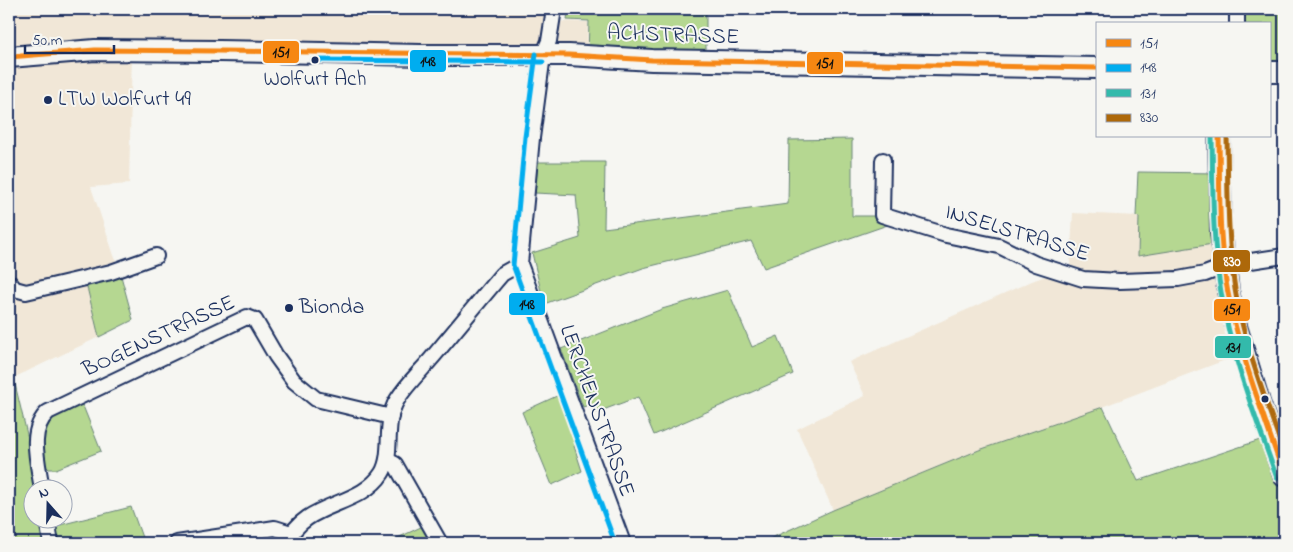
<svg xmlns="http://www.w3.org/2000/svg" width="1293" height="552" font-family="'Indie Flower',sans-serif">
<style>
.built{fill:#f1e7d7}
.green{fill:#b5d791;stroke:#688378}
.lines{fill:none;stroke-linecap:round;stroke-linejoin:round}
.minor-casing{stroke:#1b2f5e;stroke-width:18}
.secondary-casing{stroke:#1b2f5e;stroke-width:24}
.minor{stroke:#f6f6f2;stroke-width:14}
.secondary{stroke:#f6f6f2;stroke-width:20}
.bus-1-casing{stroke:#f6f6f2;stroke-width:9}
.bus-2-casing{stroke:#f6f6f2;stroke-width:9}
.bus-3-casing{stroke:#f6f6f2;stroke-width:9}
.bus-4-casing{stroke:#f6f6f2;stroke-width:9}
.bus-1{stroke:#f68712;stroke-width:5}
.bus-2{stroke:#00adef;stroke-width:5}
.bus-3{stroke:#33baab;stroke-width:5}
.bus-4{stroke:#ad680a;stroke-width:5}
.bus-dot{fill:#1b2f5e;stroke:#f6f6f2;stroke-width:2}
.labels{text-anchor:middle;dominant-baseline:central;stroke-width:4;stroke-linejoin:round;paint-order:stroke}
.bus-label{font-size:21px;fill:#1b2f5e;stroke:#f6f6f2}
.street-label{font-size:22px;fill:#1b2f5e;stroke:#f6f6f2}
.poi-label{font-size:22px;fill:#1b2f5e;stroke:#f6f6f2;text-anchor:start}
.line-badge{stroke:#f6f6f2;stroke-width:2}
.badge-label{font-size:14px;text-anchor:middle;font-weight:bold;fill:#fff}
.pale-badge-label{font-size:14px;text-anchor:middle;font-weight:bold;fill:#111}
</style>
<rect width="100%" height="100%" fill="#f6f6f2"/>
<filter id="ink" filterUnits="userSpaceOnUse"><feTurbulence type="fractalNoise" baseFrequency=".02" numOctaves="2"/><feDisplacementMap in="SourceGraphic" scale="10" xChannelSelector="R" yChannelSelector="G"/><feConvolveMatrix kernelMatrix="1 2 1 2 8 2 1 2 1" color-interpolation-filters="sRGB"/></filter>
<g filter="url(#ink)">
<path class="built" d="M9 9H550L549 21 588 22 587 58 132 51 129 184 91 187 121 276 86 283 99 337 13 378 9 359Z
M1073 213 1139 216 1138 256 1219 243 1241 354 1086 413 979 450 833 510 797 429 865 396 849 362 1032 281 1070 267Z"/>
<path class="green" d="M568 9H706V60L588 57 589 21 567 20Z
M1237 9H1284V72L1269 71V24H1237Z
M852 139V216H880L896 222 764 268 751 241 643 268 544 304 532 253 580 238 576 195 535 193 538 162H605L604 228 788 204 789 140Z
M1138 172 1218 173 1219 243 1138 256 1139 217 1136 216Z
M121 276 133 320 99 337 86 283Z
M728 290 752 347 778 336 793 374 654 435 638 397 595 413 592 404 583 407 561 349 662 309Z
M9 359 31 451 36 489 32 490V520H41L44 543H9Z
M559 395 577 445 574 446 582 471 552 485 522 412Z
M81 401 101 451 56 469H49L42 462C40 414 41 422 81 401Z
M1103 407 1138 481 1269 437 1284 479V543H768L767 540 833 510 979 450Z
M131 507 144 543H54L52 527Z
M423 526 432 543H387Z"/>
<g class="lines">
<g class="minor-casing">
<path id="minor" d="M554 9 549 41 543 55 532 138 520 264 623 543
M1237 24V9
M883 160 882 215 946 235 999 246 1036 264 1083 279 1120 281 1178 279 1205 274 1231 264 1284 256
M9 282 15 289 26 292 111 272 156 256
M387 460 395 464 440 543
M42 490C39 465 27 431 48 412L247 317 255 320 276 356 294 381 316 399 391 417
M47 520 51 543
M177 543 275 528 291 533
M287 543C303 501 360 508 382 473 394 453 383 423 397 400 406 385 420 372 431 359 455 331 478 302 502 274L520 264"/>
</g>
<g class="secondary-casing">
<path id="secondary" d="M9 57 95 50 219 51 421 55H569L652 60 1097 68
M1269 72H1284
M1219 136 1221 232 1228 291 1235 323 1259 402 1284 476"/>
</g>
<use href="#minor" class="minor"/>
<use href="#secondary" class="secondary"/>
<g class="bus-1-casing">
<path id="bus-1" d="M9 57 95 50 219 51 569 55 652 60 1097 68
M1219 136C1220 188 1218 242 1228 293 1240 355 1264 416 1284 476"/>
</g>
<g class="bus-2-casing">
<path id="bus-2" d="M536 54 525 137 513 265 615 543
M313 60 543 62"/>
</g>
<g class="bus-3-casing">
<path id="bus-3" d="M1212 136C1213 188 1212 241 1221 292 1231 356 1256 418 1277 478"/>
</g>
<g class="bus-4-casing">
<path id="bus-4" d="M1227 136C1228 187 1227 238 1235 289 1244 345 1266 400 1284 453"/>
</g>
<use href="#bus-1" class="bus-1"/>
<use href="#bus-2" class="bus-2"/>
<use href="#bus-3" class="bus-3"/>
<use href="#bus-4" class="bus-4"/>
</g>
</g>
<g class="bus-dot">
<circle cx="315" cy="60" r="4.5"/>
<circle cx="48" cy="100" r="5"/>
<circle cx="289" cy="308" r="5"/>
<circle cx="1265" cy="399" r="4.5"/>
</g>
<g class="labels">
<g class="bus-label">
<text x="315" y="80">Wolfurt Ach</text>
</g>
<g class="street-label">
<text transform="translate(673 36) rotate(2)">ACHSTRASSE</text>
<text transform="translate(1017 234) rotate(17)">INSELSTRASSE</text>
<text transform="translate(159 337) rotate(-25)">BOGENSTRASSE</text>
<text transform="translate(596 411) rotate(70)">LERCHENSTRASSE</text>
</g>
<g class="poi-label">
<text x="58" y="100">LTW Wolfurt 49</text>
<text x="299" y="308">Bionda</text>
</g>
</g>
<g class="line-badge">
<rect x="262" y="40" width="38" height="24" rx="5" fill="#f68712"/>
<rect x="409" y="49" width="38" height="24" rx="5" fill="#00adef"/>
<rect x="806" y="51" width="38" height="24" rx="5" fill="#f68712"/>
<rect x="1212" y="249" width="39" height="24" rx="5" fill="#ad680a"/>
<rect x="508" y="292" width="38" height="24" rx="5" fill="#00adef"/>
<rect x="1213" y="298" width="38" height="24" rx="5" fill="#f68712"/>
<rect x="1214" y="335" width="38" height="24" rx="5" fill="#33baab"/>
</g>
<g class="badge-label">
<text x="1232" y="266">830</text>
</g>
<g class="pale-badge-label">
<text x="281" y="57">151</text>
<text x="428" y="66">148</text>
<text x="825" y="68">151</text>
<text x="527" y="309">148</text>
<text x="1232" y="314">151</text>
<text x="1233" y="352">131</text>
</g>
<rect width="1293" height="552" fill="none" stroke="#f6f6f2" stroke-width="30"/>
<rect x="15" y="15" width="1263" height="522" fill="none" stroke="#1b2f5e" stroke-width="2" filter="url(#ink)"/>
<rect x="1096" y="22" width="175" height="115" fill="#f6f6f2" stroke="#9ea6b7"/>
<rect x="1106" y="39" width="25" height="8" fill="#f68712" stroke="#9ea6b7"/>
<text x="1140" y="48" font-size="15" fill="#1b2f5e">151</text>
<rect x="1106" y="64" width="25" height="8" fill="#00adef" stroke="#9ea6b7"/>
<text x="1140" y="72" font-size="15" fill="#1b2f5e">148</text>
<rect x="1106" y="89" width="25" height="8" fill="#33baab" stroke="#9ea6b7"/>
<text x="1140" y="98" font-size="15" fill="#1b2f5e">131</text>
<rect x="1106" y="114" width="25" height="8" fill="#ad680a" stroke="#9ea6b7"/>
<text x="1140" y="122" font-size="15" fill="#1b2f5e">830</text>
<g transform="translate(48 504) rotate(340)"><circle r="24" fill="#f6f6f2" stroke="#9ea6b7"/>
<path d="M0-4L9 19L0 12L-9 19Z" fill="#1b2f5e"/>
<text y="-8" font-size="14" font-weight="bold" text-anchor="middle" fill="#1b2f5e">N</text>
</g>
<path d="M25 45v8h89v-8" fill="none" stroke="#1b2f5e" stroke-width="2.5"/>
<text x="32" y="45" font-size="15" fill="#1b2f5e" stroke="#f6f6f2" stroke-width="4" paint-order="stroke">50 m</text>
</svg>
